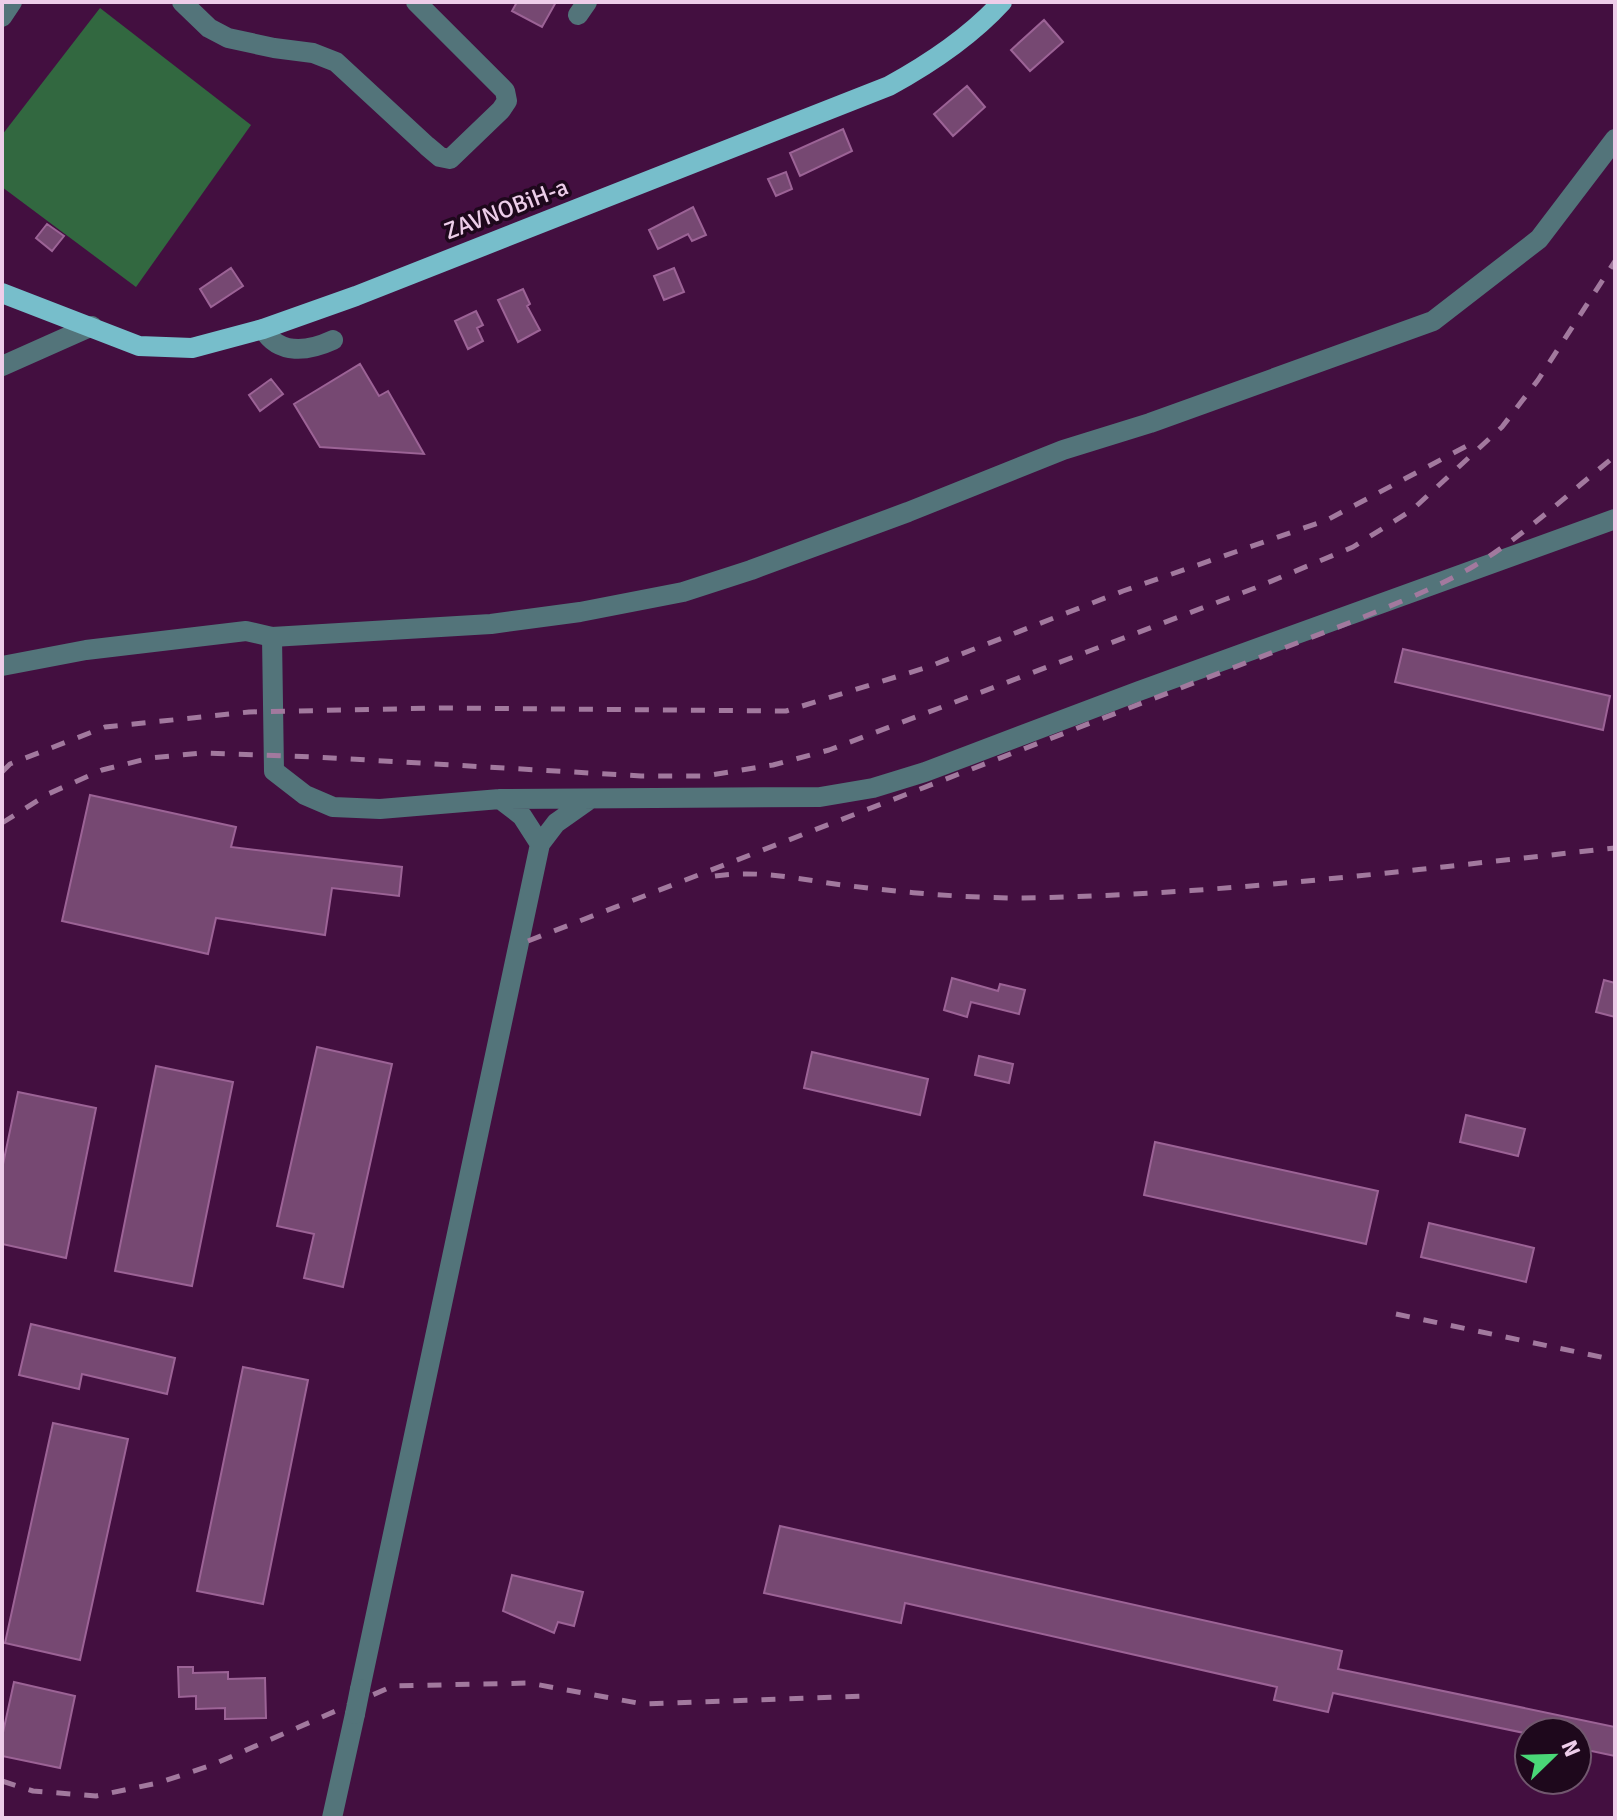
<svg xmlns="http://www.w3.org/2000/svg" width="1617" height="1820" font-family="Signika,sans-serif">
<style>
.water{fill:#326840}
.building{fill:#764872;stroke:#9c6396;stroke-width:2}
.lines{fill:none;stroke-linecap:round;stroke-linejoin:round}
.minor{stroke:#53747a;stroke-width:20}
.major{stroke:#77becb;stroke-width:20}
.rail{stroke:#a2799e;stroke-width:5;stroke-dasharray:14 14;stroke-linecap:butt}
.minor-bridge{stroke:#53747a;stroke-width:20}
.labels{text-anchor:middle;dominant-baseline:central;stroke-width:7;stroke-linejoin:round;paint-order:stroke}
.street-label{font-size:24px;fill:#edcde9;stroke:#1e081c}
</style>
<rect width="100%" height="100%" fill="#430f40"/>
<path class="water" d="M100 8 251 125 136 287 2 187V135Z"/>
<path class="building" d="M517 2H556L542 27 512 11Z
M1044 20 1063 42 1030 71 1011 50Z
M967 86 985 107 953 136 934 114Z
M843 129 852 151 800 176 790 153Z
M786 172 792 189 776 196 768 179Z
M693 207 706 235 692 241 688 234 658 249 649 230Z
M47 224 64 236 52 251 36 238Z
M231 268 243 286 211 307 200 289Z
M674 268 684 292 664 300 654 276Z
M523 289 530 304 527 306 540 330 518 342 498 300Z
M476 311 483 325 477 328 483 341 468 349 455 321Z
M360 364 379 396 388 391 424 454 320 447 294 404Z
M271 379 283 394 260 411 249 395Z
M1403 649 1610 696 1603 730 1395 682Z
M90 795 236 827 231 847 402 867 399 896 332 888 325 935 216 918 208 954 62 921Z
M952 978 998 991 1000 984 1025 990 1019 1014 971 1002 967 1017 944 1010Z
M1604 980 1615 983V1017L1596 1012Z
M317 1047 392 1064 343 1287 304 1278 314 1234 277 1226Z
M812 1052 928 1079 920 1115 804 1088Z
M979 1056 1013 1064 1009 1083 975 1075Z
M156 1066 233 1082 192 1286 115 1271Z
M18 1092 96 1108 66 1258 2 1244V1169Z
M1466 1115 1525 1129 1518 1156 1460 1142Z
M1155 1142 1378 1191 1366 1244 1144 1195Z
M1429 1223 1534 1248 1526 1282 1421 1257Z
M31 1324 175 1358 167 1394 82 1374 79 1389 19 1375Z
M243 1367 308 1380 263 1604 197 1591Z
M53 1423 128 1439 80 1660 5 1643Z
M780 1526 1342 1651 1338 1669 1615 1727V1756L1577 1748V1732L1529 1734 1333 1693 1328 1712 1274 1700 1277 1687 905 1603 901 1623 764 1593Z
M512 1575 583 1592 574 1626 558 1622 554 1633 503 1611Z
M178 1667H193V1673L228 1672V1679L265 1678 266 1718 225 1719V1708L196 1709V1696L179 1697Z
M14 1682 75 1696 60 1768 2 1756V1737Z"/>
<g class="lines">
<path class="minor" d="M182 2 209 28 228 38 274 48 313 53 336 62 427 146 440 157 450 159 501 110 507 101 505 91 416 2
M578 15 587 2
M2 17 12 2
M263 329C279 356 309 351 333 340
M2 366 92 326
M272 637 274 771 305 795 333 807 380 809 500 799 820 797 873 788 925 772 1139 691 1615 519
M2 666 86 650 246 631 272 637 491 624 580 612 683 592 751 570 908 512 1063 450 1150 423 1433 321 1539 239 1615 139
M500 799 522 816 540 844 556 823 590 799
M360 1689 540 844
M332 1818 355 1714"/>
<path class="major" d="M2 293 139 346 192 348 263 329 356 296 889 86C931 63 970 37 1002 2"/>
<path class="rail" d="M2 772 10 764 105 727 249 712 440 708 786 711 928 667 1123 591 1327 520 1478 440
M2 823 48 794 102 770 150 758 201 753 316 757 641 776H705L773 765 829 750 1255 588 1353 547 1412 510 1502 427 1538 380 1615 261
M715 876C757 870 794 878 835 884 897 892 961 898 1023 898 1221 895 1418 869 1615 848
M528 941 1351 622C1392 605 1435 589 1474 566 1525 535 1569 493 1615 456
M1396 1314 1615 1360
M2 1781 33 1791 96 1796 158 1783 212 1765 393 1686 529 1683 643 1704 866 1696"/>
<path class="minor-bridge" d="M355 1714 360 1689"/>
</g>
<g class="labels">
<g class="street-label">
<text transform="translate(506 209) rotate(-21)">ZAVNOBiH-a</text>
</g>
</g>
<rect width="1617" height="1820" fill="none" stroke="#edcde9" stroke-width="8"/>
<g transform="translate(1553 1756) rotate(67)"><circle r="38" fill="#1e081c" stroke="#71576e" stroke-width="2"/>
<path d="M0-6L14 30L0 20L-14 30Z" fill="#4ad677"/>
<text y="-12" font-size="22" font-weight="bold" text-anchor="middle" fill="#edcde9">N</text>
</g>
</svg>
